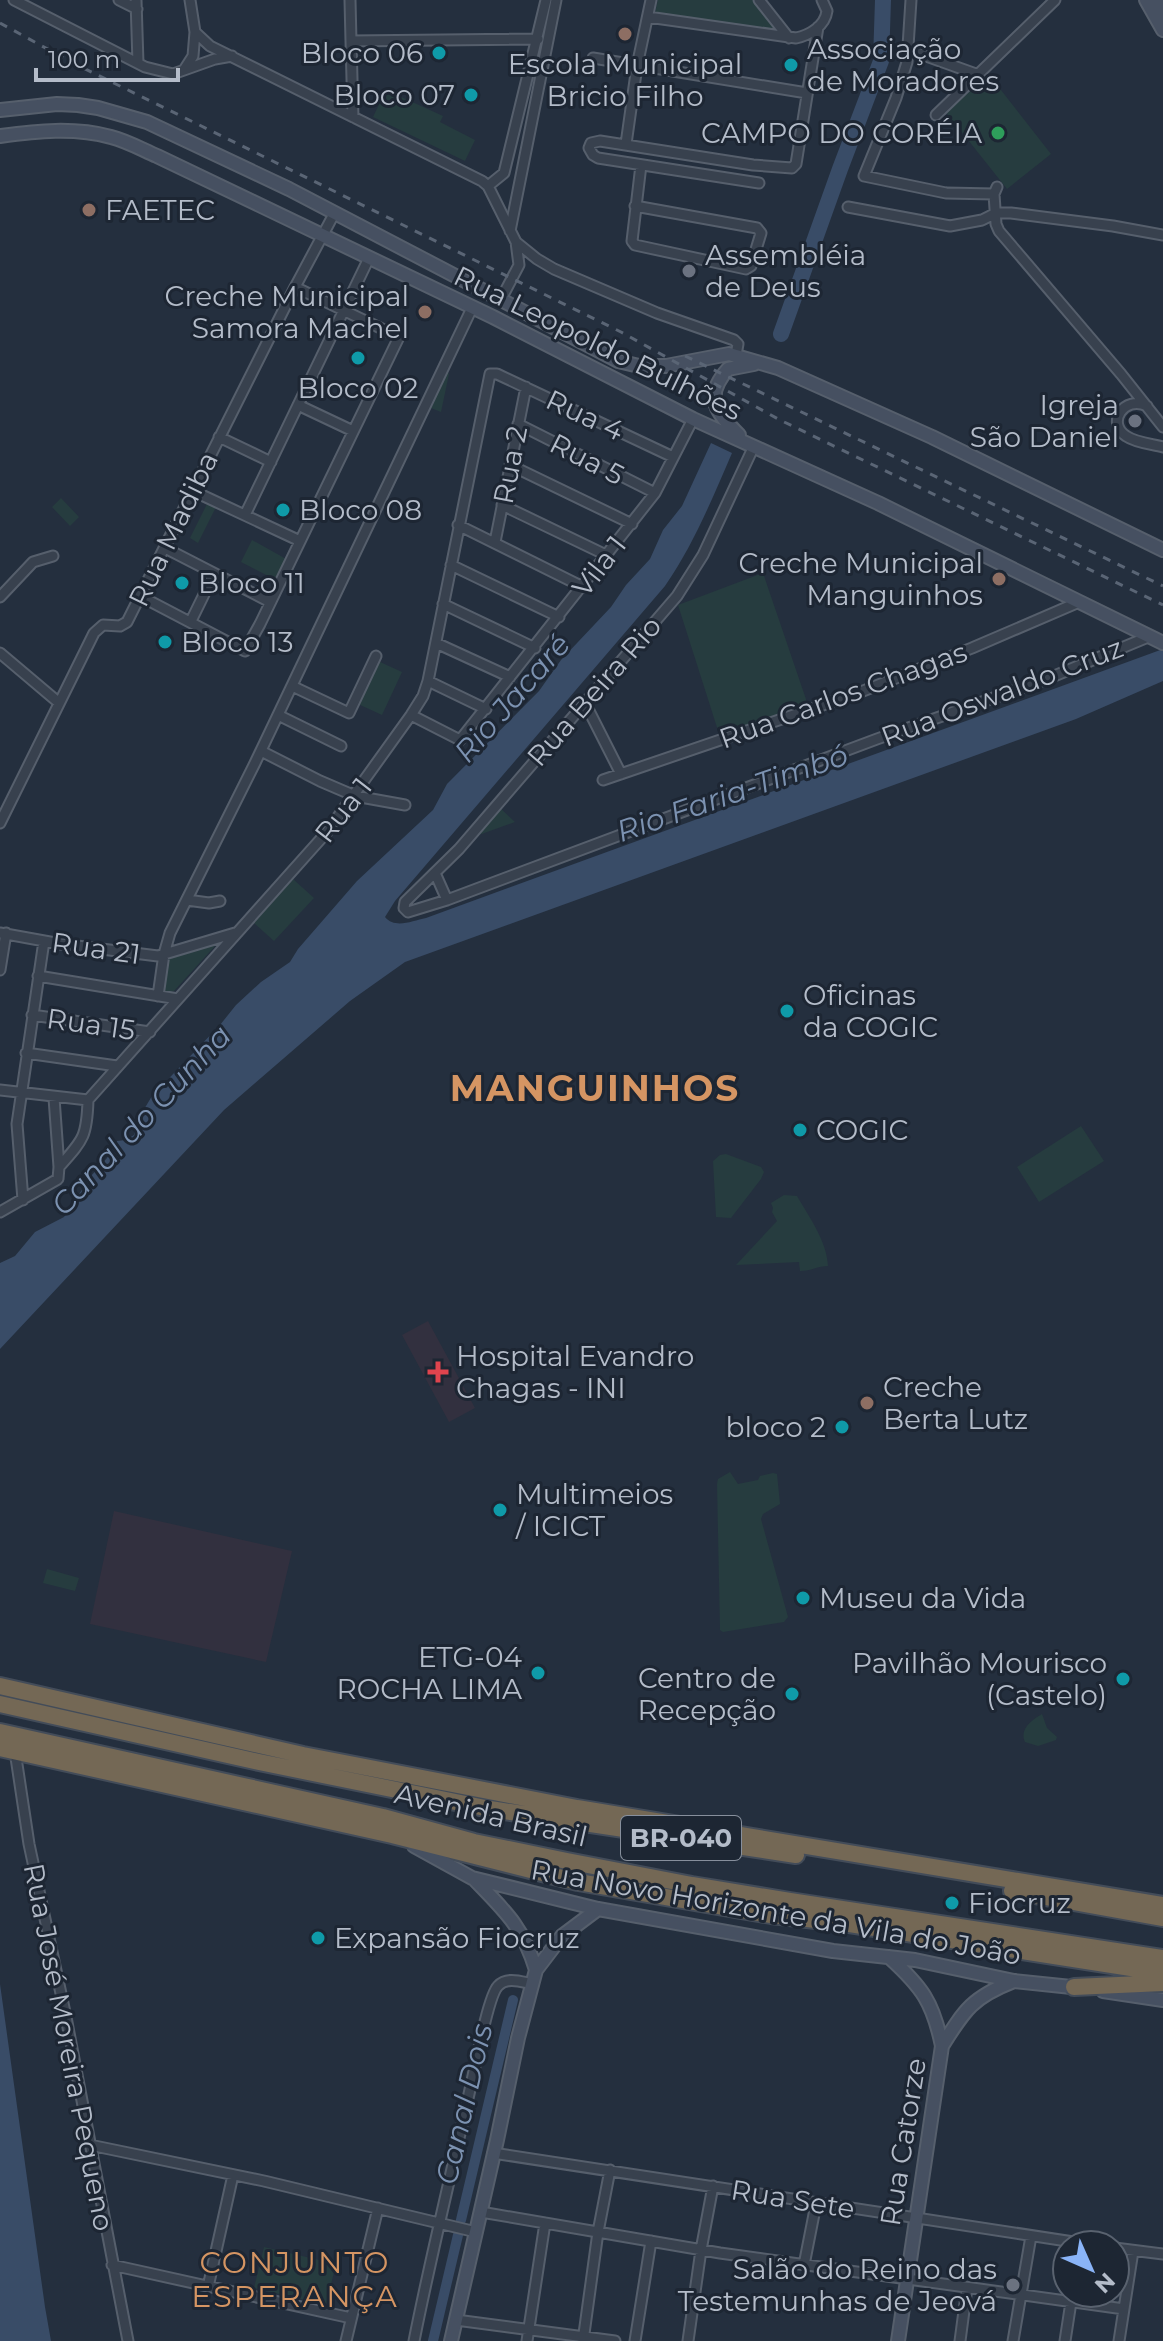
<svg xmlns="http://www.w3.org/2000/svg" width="1163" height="2341" font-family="Montserrat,sans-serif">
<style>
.medical{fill:#32303f}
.green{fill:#263c3f}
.water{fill:#394c67}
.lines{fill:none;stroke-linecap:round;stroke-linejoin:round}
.canal{stroke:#394c67;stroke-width:10}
.river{stroke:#394c67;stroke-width:16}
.street-casing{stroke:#565f6c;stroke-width:13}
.secondary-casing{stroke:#565f6c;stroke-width:16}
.highway-casing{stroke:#434c59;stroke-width:20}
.street{stroke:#38414e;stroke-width:9}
.secondary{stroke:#465061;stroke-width:12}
.highway{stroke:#746855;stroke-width:16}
.rail{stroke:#5a6575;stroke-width:3;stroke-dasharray:8 8;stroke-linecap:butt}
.education-dot{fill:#8d6e63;stroke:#1d2633;stroke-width:3}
.culture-dot{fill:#0f9aa8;stroke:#1d2633;stroke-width:3}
.leisure-dot{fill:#2e9e5b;stroke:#1d2633;stroke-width:3}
.worship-dot{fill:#6b7280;stroke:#1d2633;stroke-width:3}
.health-dot{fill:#e0444e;stroke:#1d2633;stroke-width:3}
.labels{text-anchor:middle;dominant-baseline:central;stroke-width:6;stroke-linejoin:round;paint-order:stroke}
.shield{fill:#1d2633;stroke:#878f9c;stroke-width:2}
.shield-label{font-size:26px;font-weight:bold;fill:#b4bcc9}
.poi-label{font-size:28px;fill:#b4bcc9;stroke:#1d2633;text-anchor:start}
.street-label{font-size:28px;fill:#b4bcc9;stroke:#1d2633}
.water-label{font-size:30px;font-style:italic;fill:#7c92b1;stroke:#1d2633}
.neighbourhood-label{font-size:30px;letter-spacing:2px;fill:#d59563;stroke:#1d2633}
.district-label{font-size:36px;font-weight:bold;letter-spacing:2px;fill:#d59563;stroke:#1d2633}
</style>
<rect width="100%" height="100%" fill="#242f3e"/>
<path class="medical" d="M428 1321 475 1408 449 1422 402 1335Z
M114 1511 292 1551 266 1662 90 1624Z"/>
<path class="green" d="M658 0H755L775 30 772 32 655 13Z
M990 76 1051 154 1007 189 945 111Z
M386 90 443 116 440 122 475 140 465 161 373 117Z
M447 371 449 374 441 412 431 408Z
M61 498 79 517 70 526 52 507Z
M208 502 217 505 198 543 190 538Z
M252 540 288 560 278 581 241 562Z
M763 573 809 708 721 740 678 605Z
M378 661 402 672 382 715 358 704Z
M500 808 515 822 476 836Z
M293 879 314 898 274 941 254 923Z
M212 942 215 943V946L174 991 169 993 165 991 164 987 169 959C180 953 199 948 212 942Z
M1081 1126 1104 1161 1039 1202 1017 1167Z
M726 1154 761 1167 764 1172 761 1179 731 1218 716 1217 713 1161 720 1155Z
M784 1195 797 1196C809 1217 827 1241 828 1266 818 1266 811 1271 800 1271L799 1262 736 1265 777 1221 772 1212 773 1208 771 1203Z
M730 1472 738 1484 758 1480 760 1476 773 1473 777 1474 780 1504 763 1514 761 1519 788 1617 784 1622 723 1632 720 1630 717 1484 718 1479Z
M47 1569 79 1578 75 1591 43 1583Z
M1042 1714 1047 1728 1057 1737 1056 1740 1038 1746 1025 1742C1019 1729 1032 1720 1042 1714Z
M264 2247 336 2264 326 2305 254 2288Z"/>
<path class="water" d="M711 443 732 453C712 499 694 544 665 586L395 901 385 917C395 929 412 921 426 918L1163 649V681L1076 719 405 962 350 1001 224 1110 0 1349V1263L15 1256 35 1232 64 1217 91 1176 107 1158 117 1141 126 1140 134 1135 137 1121 152 1096 220 1025 236 1005 261 982 290 962 298 949 357 881 433 810 447 784 539 691 561 660 611 607 626 585 650 559 663 530 682 506Z
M0 1984 45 2307 51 2341H0Z"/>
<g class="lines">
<path class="canal" d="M461 2220 513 2000
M433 2341 458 2235"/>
<path class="river" d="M781 334 840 169 881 61 883 0"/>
<g class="street-casing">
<path id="street" d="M14 0 145 67 173 74 215 59 232 56
M119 0 137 9
M136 0 138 63
M190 0 195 32 210 46 482 181 488 186 516 242 537 259 554 269 657 313 734 340 738 344 736 355
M350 0 351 41
M759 0 789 38
M911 0 907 62 896 98 864 176 946 193 994 194 997 187
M648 17 796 38C810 35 825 26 827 11L822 0
M909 50 979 75
M593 58 807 93
M184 70 193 56 195 32
M936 115 1055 0
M353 117 351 41 538 39
M626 144 637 66 651 0
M759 183 598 158 593 155 589 148 591 143 600 141 753 165 792 168 796 164 818 27
M488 186 504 173 546 0
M994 194 996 224 999 231 1121 374 1163 427
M635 206 757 228 761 233 751 266 746 269 635 245 632 241 641 165
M848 207 950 226 982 220 996 213H1011L1113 226 1163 235
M510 231 556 0
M501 299 519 265 516 242
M298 405 353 431
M1147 406C1124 395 1106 423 1126 436 1136 443 1152 444 1163 447
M518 424 655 493
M219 437 271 462
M754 446 703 555 677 596 459 849 405 902 404 908 408 912 447 900 877 739 1047 679 1148 637
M510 465 632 524
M193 491 300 541
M502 505 606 555
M245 515 369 258
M458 525 583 587
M495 542 526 387
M165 548 270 602
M451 565 559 617
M140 596 245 651 260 624 399 337 295 287
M0 597 33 562 53 556
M443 604 535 648
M191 621 214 574
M436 643 510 677
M0 653 58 702
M428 681 486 709
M292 686 349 713 376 656
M585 703 621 774
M278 715 341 746
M411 715 460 740 655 493 693 419
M261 751 320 781 355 796 405 805
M603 780 858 693 972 648 1079 602
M0 823 94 633 103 625 120 626 127 622 295 287 334 214
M435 873 447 900
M187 900 209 903 220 901
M0 933 61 944 158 956 235 933
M0 970 6 933
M38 976 178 999
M158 996 164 954 170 933 255 763 472 308
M32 1015 150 1032
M26 1053 117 1066
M0 1090 88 1100 327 832 411 715 423 696 428 681 490 374H497L673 457
M59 1167C83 1140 87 1137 88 1100
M23 1200 17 1124 44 941
M0 1212 58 1179 59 1167 54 1098
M15 1751 29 1844 66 2017 128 2341
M90 2145 264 2181 476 2232
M493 2153 1093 2245
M481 2212 720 2253 1124 2309
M1115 2248 1163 2254
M112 2265 351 2318
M804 2265 816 2204
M208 2287 233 2175
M456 2320 615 2341
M346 2341 378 2208
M414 2341C431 2255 452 2171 471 2085 475 2068 488 1996 498 1986 507 1976 522 1982 533 1984
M527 2341 545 2223
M583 2341 598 2232 610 2170
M635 2341 651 2241
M688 2341 701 2250 713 2186
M960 2341 967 2288
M1013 2341 1031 2236
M1065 2341 1071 2302
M1119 2341 1133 2251"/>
</g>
<g class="secondary-casing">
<path id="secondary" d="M1146 0 1163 30
M1159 0 1163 14
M0 110 57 104 78 105 98 108 147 122 289 189 618 361 639 366H666L729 354 778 368 932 437 1163 550
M0 136C37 131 74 127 111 137 127 141 143 150 157 156L493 317 693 419 878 503 1163 643
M739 435C716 412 703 397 728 369L754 364
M414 1846 472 1878 598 1909 833 1951 915 1960 1014 1981 1081 1988
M475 1880C505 1911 523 1927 536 1970
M889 1957C922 1987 933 2002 942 2046L898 2341
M1103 1991 1163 2000
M942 2046C965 2009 973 1997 1014 1981
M451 2341 497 2140 518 2038 536 1970 562 1936 598 1909"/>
</g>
<g class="highway-casing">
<path id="highway" d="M0 1686 303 1755 577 1808 1163 1905
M0 1704 259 1762 490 1809 796 1855
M0 1732 383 1817 474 1842 567 1861 692 1885 790 1901 1163 1958
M0 1748 392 1835 578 1882 771 1915 843 1923 1163 1973
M1012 1891 1163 1918
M1074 1987 1163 1983"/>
</g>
<use href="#street" class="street"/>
<use href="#secondary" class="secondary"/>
<use href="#highway" class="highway"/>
<path class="rail" d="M0 23 73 63 621 332 780 420 1163 605
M685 356 1163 586"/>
</g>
<g class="education-dot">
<circle cx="625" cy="34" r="8"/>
<circle cx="89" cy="210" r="8"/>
<circle cx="425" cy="312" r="8"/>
<circle cx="999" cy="579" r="8"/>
<circle cx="867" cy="1403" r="8"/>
</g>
<g class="culture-dot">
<circle cx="439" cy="53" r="8"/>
<circle cx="791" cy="65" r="8"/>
<circle cx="471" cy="95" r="8"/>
<circle cx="358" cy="358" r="8"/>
<circle cx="283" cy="510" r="8"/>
<circle cx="182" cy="583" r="8"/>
<circle cx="165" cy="642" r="8"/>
<circle cx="787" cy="1011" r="8"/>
<circle cx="800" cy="1130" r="8"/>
<circle cx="842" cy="1427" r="8"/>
<circle cx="500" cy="1510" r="8"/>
<circle cx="803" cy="1598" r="8"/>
<circle cx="538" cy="1673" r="8"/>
<circle cx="1123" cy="1679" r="8"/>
<circle cx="792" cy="1694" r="8"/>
<circle cx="952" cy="1903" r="8"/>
<circle cx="318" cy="1938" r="8"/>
</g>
<circle class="leisure-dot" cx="998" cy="133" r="8"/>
<g class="worship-dot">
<circle cx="689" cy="271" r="8"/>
<circle cx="1135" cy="421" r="8"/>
<circle cx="1013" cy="2285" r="8"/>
</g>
<path class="health-dot" d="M434 1360h8v8h8v8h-8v8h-8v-8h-8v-8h8z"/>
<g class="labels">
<rect class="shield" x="621" y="1816" width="120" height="44" rx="6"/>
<g class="shield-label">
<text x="681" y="1838">BR-040</text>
</g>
<g class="poi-label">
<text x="807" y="49">Associação<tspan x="807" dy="32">de Moradores</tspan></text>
<text x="423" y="53" text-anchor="end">Bloco 06</text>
<text x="625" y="64" text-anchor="middle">Escola Municipal<tspan x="625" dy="32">Bricio Filho</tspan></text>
<text x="455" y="95" text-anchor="end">Bloco 07</text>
<text x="982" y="133" text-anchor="end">CAMPO DO CORÉIA</text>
<text x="105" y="210">FAETEC</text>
<text x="705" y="255">Assembléia<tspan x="705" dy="32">de Deus</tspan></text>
<text x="409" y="296" text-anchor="end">Creche Municipal<tspan x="409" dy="32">Samora Machel</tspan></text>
<text x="358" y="388" text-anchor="middle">Bloco 02</text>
<text x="1119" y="405" text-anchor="end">Igreja<tspan x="1119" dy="32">São Daniel</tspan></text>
<text x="299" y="510">Bloco 08</text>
<text x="983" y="563" text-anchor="end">Creche Municipal<tspan x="983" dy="32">Manguinhos</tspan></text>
<text x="198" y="583">Bloco 11</text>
<text x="181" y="642">Bloco 13</text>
<text x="803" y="995">Oficinas<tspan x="803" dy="32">da COGIC</tspan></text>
<text x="816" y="1130">COGIC</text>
<text x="456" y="1356">Hospital Evandro<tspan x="456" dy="32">Chagas - INI</tspan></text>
<text x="883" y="1387">Creche<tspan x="883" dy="32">Berta Lutz</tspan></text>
<text x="826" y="1427" text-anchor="end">bloco 2</text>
<text x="516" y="1494">Multimeios<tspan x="516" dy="32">/ ICICT</tspan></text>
<text x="819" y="1598">Museu da Vida</text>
<text x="522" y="1657" text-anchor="end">ETG-04<tspan x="522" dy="32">ROCHA LIMA</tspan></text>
<text x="1107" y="1663" text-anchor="end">Pavilhão Mourisco<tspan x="1107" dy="32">(Castelo)</tspan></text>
<text x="776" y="1678" text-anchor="end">Centro de<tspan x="776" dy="32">Recepção</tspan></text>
<text x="968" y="1903">Fiocruz</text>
<text x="334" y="1938">Expansão Fiocruz</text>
<text x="997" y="2269" text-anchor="end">Salão do Reino das<tspan x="997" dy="32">Testemunhas de Jeová</tspan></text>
</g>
<g class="street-label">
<text transform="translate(598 343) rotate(26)">Rua Leopoldo Bulhões</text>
<text transform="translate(585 415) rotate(25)">Rua 4</text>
<text transform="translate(587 459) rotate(27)">Rua 5</text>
<text transform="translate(510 465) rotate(-79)">Rua 2</text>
<text transform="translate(173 529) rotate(-64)">Rua Madiba</text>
<text transform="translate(599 566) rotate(-52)">Vila 1</text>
<text transform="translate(594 691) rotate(-49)">Rua Beira Rio</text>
<text transform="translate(1002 692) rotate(-21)">Rua Oswaldo Cruz</text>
<text transform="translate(843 695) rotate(-20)">Rua Carlos Chagas</text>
<text transform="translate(343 810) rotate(-52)">Rua 1</text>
<text transform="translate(96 948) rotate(8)">Rua 21</text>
<text transform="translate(91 1024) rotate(8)">Rua 15</text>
<text transform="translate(491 1815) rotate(13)">Avenida Brasil</text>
<text transform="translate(776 1912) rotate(10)">Rua Novo Horizonte da Vila do João</text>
<text transform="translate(69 2047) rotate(79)">Rua José Moreira Pequeno</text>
<text transform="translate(903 2142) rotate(-81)">Rua Catorze</text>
<text transform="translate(793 2199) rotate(9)">Rua Sete</text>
</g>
<g class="water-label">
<text transform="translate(512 698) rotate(-49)">Rio Jacaré</text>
<text transform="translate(732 793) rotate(-19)">Rio Faria-Timbó</text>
<text transform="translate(141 1120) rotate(-47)">Canal do Cunha</text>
<text transform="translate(464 2104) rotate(-77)">Canal Dois</text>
</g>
<g class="neighbourhood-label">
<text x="295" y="2262">CONJUNTO<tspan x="295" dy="34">ESPERANÇA</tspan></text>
</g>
<g class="district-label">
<text x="595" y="1088">MANGUINHOS</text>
</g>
</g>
<g transform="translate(1091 2269) rotate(135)"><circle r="38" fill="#1d2633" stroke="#59626f" stroke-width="2"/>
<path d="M0-6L14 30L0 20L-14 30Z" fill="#8ab4f8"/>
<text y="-12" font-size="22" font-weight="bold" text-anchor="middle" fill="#b4bcc9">N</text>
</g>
<path d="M36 68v12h142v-12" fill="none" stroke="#b4bcc9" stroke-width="4"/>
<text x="48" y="68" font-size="24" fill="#b4bcc9" stroke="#1d2633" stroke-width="6" paint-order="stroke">100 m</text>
</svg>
